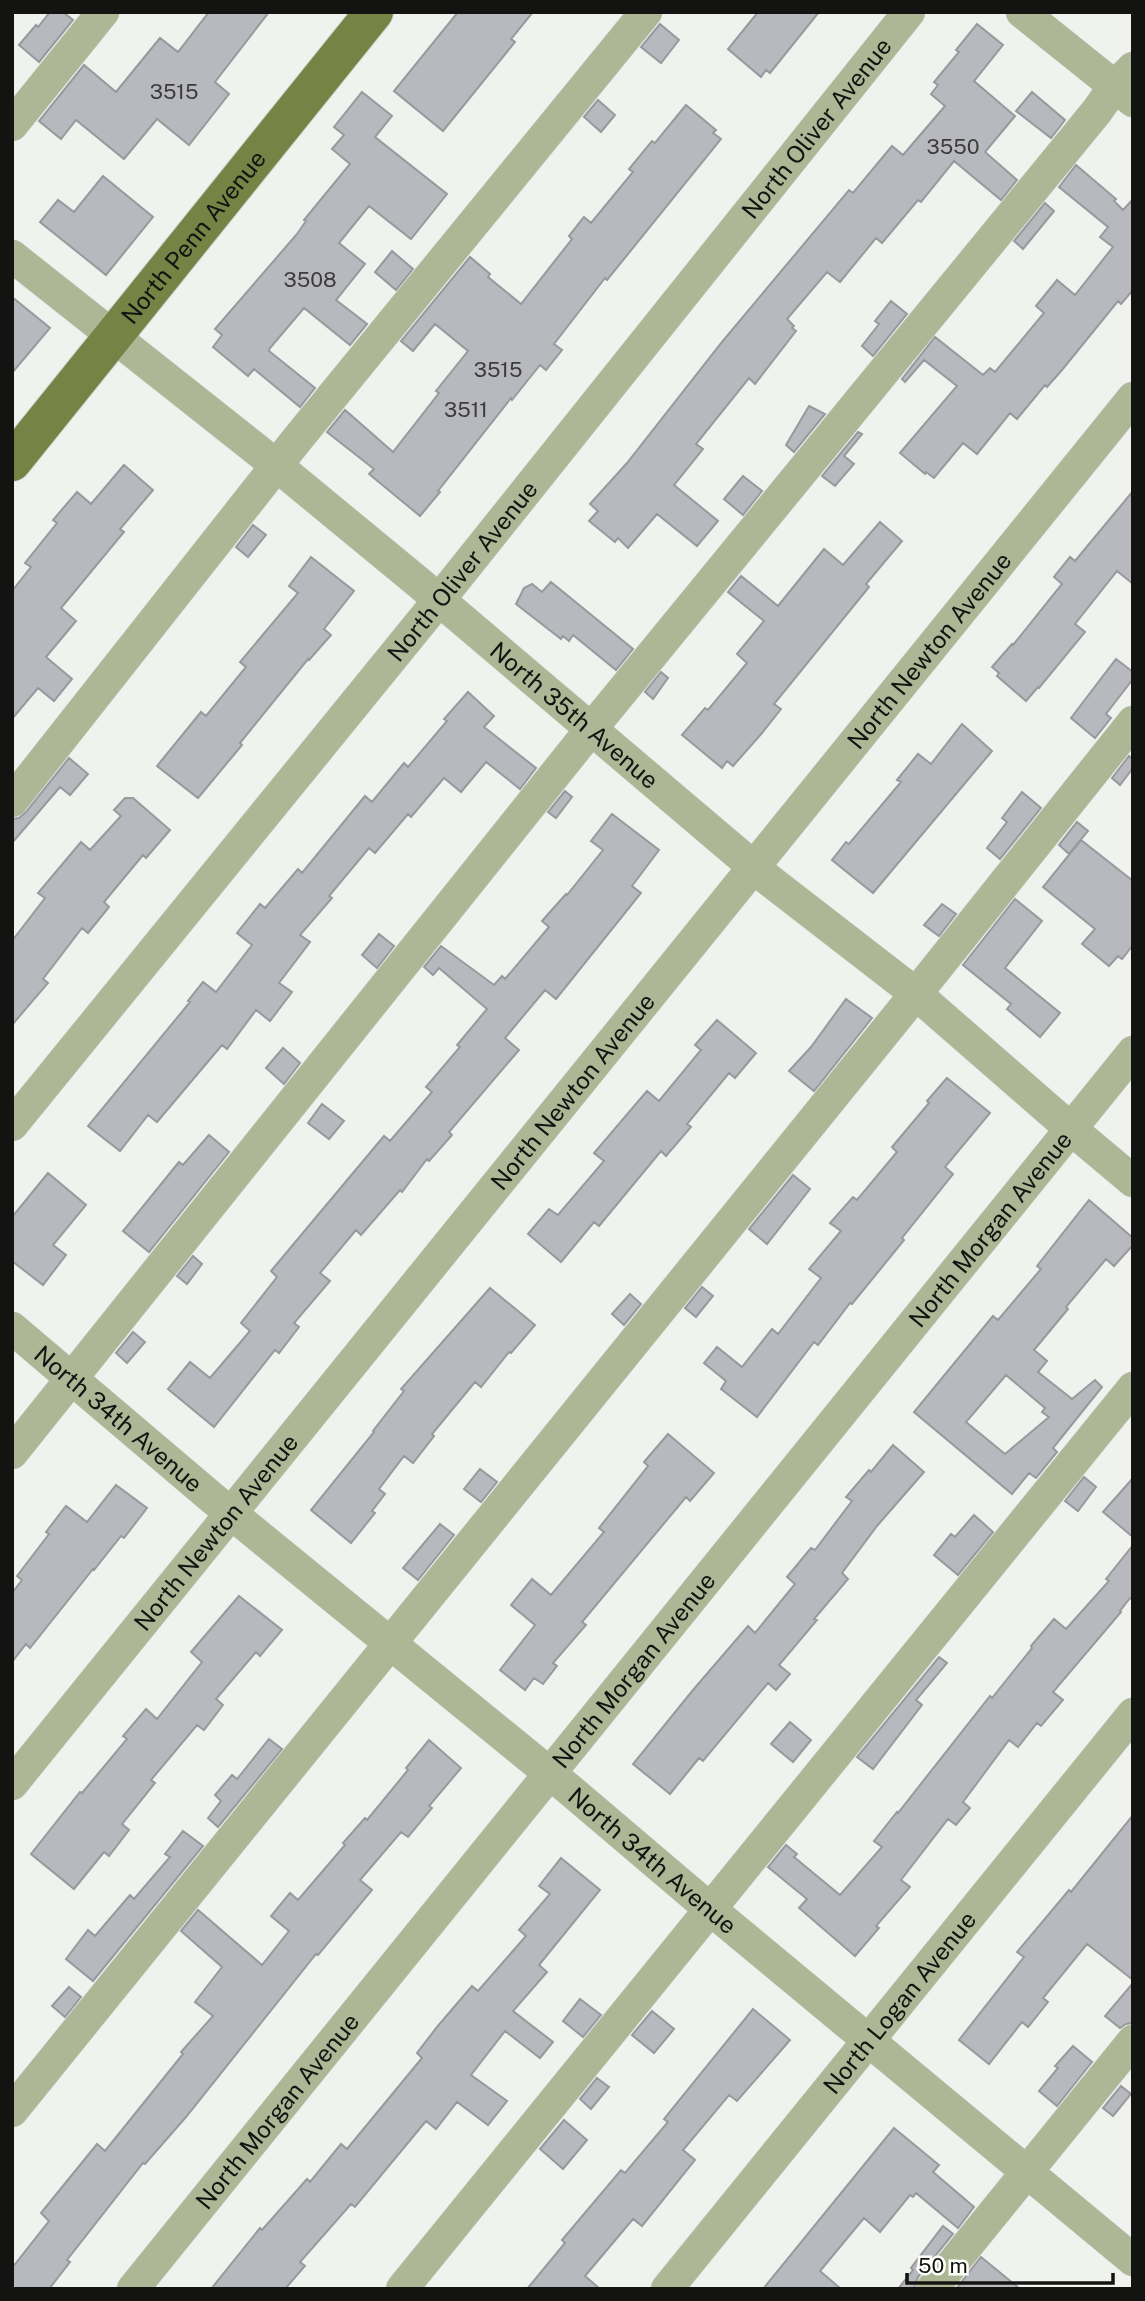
<svg xmlns="http://www.w3.org/2000/svg" width="1145" height="2301" font-family="'Public Sans',sans-serif">
<style>
.building{fill:#b8b9be;stroke:#98999e;stroke-width:2;fill-rule:evenodd}
.lines{fill:none;stroke-linecap:round;stroke-linejoin:round}
.minor-casing{stroke:#cdceca;stroke-width:33}
.major-casing{stroke:#cdceca;stroke-width:40}
.minor{stroke:#adb695;stroke-width:32}
.major{stroke:#758345;stroke-width:38}
.labels{text-anchor:middle;dominant-baseline:central;stroke-width:5;stroke-linejoin:round;paint-order:stroke}
.number-label{font-size:21px;fill:#3c3c3c}
.street-label{font-size:24px;fill:#131311;stroke:#fefffb}
</style>
<rect width="100%" height="100%" fill="#f0f2ed"/>
<path class="building" d="M50 12H63L73 20 39 62 19 45 36 25 38 27Z
M209 12H269L215 82 229 94 189 145 157 119 124 159 76 120 61 139 39 121 84 65 116 92 160 38 178 52Z
M458 12H533L511 39 515 42 443 131 394 91Z
M758 12H819L770 73 766 70 761 77 728 49Z
M660 24 679 40 661 63 641 47Z
M977 24 1003 45 974 81 1015 116 985 152 1017 180 1001 200 954 161 921 202 918 200 882 243 876 238 840 282 827 272 787 319 794 326 792 328 796 331 755 384 749 378 696 444 703 449 674 485 718 521 697 546 657 514 628 548 618 538 615 542 589 521 598 511 590 504 627 463 722 342 849 190 853 193 892 146 903 155 945 106 931 94 938 85 934 82 959 52 956 50Z
M362 92 392 116 375 137 447 194 411 239 369 206 339 243 365 264 336 300 367 324 350 345 304 308 270 348 269 351 315 388 300 407 254 369 248 376 213 347 222 335 215 329 297 234 306 221 304 220 350 164 332 149 344 135 334 127Z
M1032 92 1065 120 1051 138 1016 111Z
M598 100 615 115 601 132 584 117Z
M686 105 716 130 713 133 721 139 607 280 605 278 554 344 562 350 546 370 540 365 512 400 511 398 438 491 440 492 420 516 369 474 374 469 327 432 345 410 393 452 439 393 436 391 468 351 435 324 413 351 401 341 470 257 490 274 488 277 521 304 572 239 569 236 584 217 591 223 633 172 629 169 652 141 655 143Z
M1076 165 1116 199 1114 201 1123 210 1133 199V290L1121 304 1118 301 1062 370 1047 387 1045 385 1017 419 1010 413 977 454 963 443 934 478 926 472 925 474 900 453 957 386 924 360 905 382 902 379 935 337 983 375 990 368 995 372 1044 313 1036 306 1057 280 1075 295 1113 247 1100 237 1108 227 1059 187Z
M103 176 153 217 106 275 40 222 58 200 74 212Z
M1045 203 1054 211 1023 249 1014 241Z
M392 251 413 269 396 290 375 272Z
M12 297 50 328 12 373Z
M891 301 907 314 873 356 862 346 879 324 875 321Z
M809 406 825 414 794 452 786 445Z
M858 432 862 434 844 456 854 464 835 486 822 476Z
M124 465 153 490 120 529 124 532 61 608 76 621 46 657 72 679 54 701 38 688 12 719V591L31 567 25 563 57 523 53 520 77 492 91 504Z
M743 476 762 491 743 515 724 499Z
M1133 491V584L1117 571 1075 624 1085 632 1039 688 1038 687 1026 701 997 676 999 673 992 667 1012 644 1013 645 1062 584 1054 577 1070 557 1075 561Z
M880 522 902 541 866 584 869 587 774 704 781 709 762 733 733 766 727 761 722 768 682 735 705 708 708 710 747 663 737 654 764 621 728 592 741 576 778 606 824 549 843 565Z
M253 525 266 535 248 557 236 547Z
M311 557 354 591 324 629 331 635 309 660 308 659 240 743 242 745 198 798 157 766 201 712 206 716 246 667 240 662 298 593 289 586Z
M551 582 633 649 616 670 573 635 569 641 563 636 561 639 516 604 524 588 532 584 542 592Z
M1116 659 1133 672V679L1106 714 1111 718 1095 738 1071 718Z
M661 672 668 678 653 699 645 692Z
M468 692 494 716 484 727 536 768 520 789 486 762 461 792 444 778 411 817 408 814 375 853 369 848 329 896 332 898 300 935 310 942 279 983 292 992 270 1021 256 1010 227 1049 222 1045 157 1122 148 1115 120 1151 88 1126 190 1002 188 1001 203 982 216 992 252 945 237 933 260 904 265 908 298 869 302 873 365 796 372 802 404 763 408 767 447 721 444 719Z
M962 724 992 751 873 893 832 860 846 842 849 844 901 782 897 780 918 754 931 764Z
M1129 756 1133 759V768L1120 785 1112 778Z
M69 758 88 774 70 795 60 787 12 843V819L19 818 26 812Z
M565 791 572 797 556 818 548 812Z
M1022 792 1041 808 1000 859 987 848 1007 822 1002 818Z
M125 798H133L170 830 146 858 143 855 104 902 109 907 88 933 82 928 43 979 48 983 12 1025V941L45 898 38 893 81 842 90 850 121 816 114 810Z
M612 814 659 850 632 886 641 893 556 999 545 990 505 1038 519 1050 449 1132 452 1135 429 1161 427 1159 402 1192 400 1190 361 1235 356 1230 320 1273 330 1281 294 1323 299 1327 279 1353 275 1350 214 1427 168 1389 190 1362 210 1378 250 1331 241 1323 277 1277 271 1271 384 1136 390 1141 432 1092 426 1087 460 1047 457 1045 487 1009 439 968 433 975 424 967 441 946 494 985 502 976 505 979 549 927 542 921 566 894 567 895 603 850 591 841Z
M1077 822 1088 831 1069 854 1059 845Z
M1081 840 1133 881V945L1122 959 1118 956 1109 966 1082 944 1095 929 1043 887Z
M1015 899 1042 921 1005 968 1060 1013 1040 1037 1007 1009 1011 1004 963 965Z
M942 904 956 914 939 936 924 925Z
M379 934 394 946 377 968 362 955Z
M846 999 872 1018 814 1091 789 1071 811 1047Z
M717 1020 756 1053 735 1078 729 1073 687 1124 691 1127 666 1156 661 1151 599 1226 594 1222 561 1262 528 1234 549 1209 558 1215 604 1161 594 1153 647 1091 659 1101 701 1050 695 1045Z
M283 1048 300 1063 284 1084 266 1068Z
M947 1078 990 1113 945 1167 953 1174 902 1238 904 1240 852 1304 850 1303 818 1345 814 1342 757 1417 721 1389 726 1381 704 1363 717 1347 742 1367 772 1329 778 1334 821 1278 809 1269 841 1231 830 1223 853 1197 857 1200 897 1152 892 1147 929 1103 927 1101Z
M322 1104 344 1121 329 1139 308 1123Z
M209 1135 229 1152 149 1252 123 1231 179 1162 183 1165Z
M48 1173 86 1205 53 1245 66 1255 43 1285 12 1261V1217Z
M793 1175 810 1189 767 1244 749 1229Z
M1089 1200 1133 1238V1245L1114 1266 1106 1259 1066 1307 1068 1309 1034 1350 1047 1361 1038 1372 1072 1399 1095 1380 1102 1387 1053 1448 1057 1452 1036 1478 1029 1473 1012 1494 914 1412 993 1316 998 1320 1041 1269 1037 1266ZM1006 1375 1045 1408 1042 1412 1049 1417 1005 1454 966 1422Z
M193 1256 202 1264 187 1284 177 1276Z
M702 1287 713 1296 696 1317 685 1308Z
M490 1288 535 1325 511 1353 509 1352 481 1387 475 1382 432 1434 434 1436 413 1463 404 1456 379 1489 385 1494 372 1511 375 1513 351 1543 311 1510 374 1432 373 1431 404 1391 401 1389Z
M630 1294 641 1304 624 1325 612 1314Z
M133 1332 145 1342 127 1363 116 1353Z
M668 1434 714 1473 690 1501 686 1497 582 1622 586 1625 553 1663 557 1666 543 1684 534 1678 525 1690 500 1670 535 1625 511 1605 532 1579 551 1595 604 1532 599 1528 648 1466 644 1462Z
M893 1445 924 1472 877 1526 842 1573 848 1579 814 1619 817 1620 779 1665 790 1674 776 1690 768 1683 703 1761 699 1758 670 1794 633 1764 693 1690 748 1626 755 1633 795 1584 787 1577 811 1548 815 1550 852 1501 846 1497 869 1470 871 1472Z
M480 1469 497 1482 481 1502 464 1489Z
M1084 1477 1096 1487 1078 1511 1065 1501Z
M1133 1478V1537L1103 1512Z
M116 1485 147 1508 124 1538 121 1536 94 1570 93 1569 30 1648 26 1644 12 1662V1593L22 1580 17 1576 49 1534 46 1532 66 1506 87 1522Z
M974 1515 993 1532 958 1575 934 1555 951 1534 955 1537Z
M440 1524 454 1535 418 1580 403 1568Z
M1133 1545V1600L1130 1598 1120 1611 1121 1612 1053 1692 1063 1700 1041 1726 1037 1723 1018 1747 1009 1740 963 1802 970 1808 956 1825 948 1819 901 1880 910 1887 876 1926 879 1928 855 1956 799 1908 807 1899 768 1867 786 1845 797 1854 794 1857 840 1895 882 1847 874 1841 897 1812 898 1813 990 1696 992 1698 1032 1648 1031 1646 1054 1619 1066 1629 1109 1581 1106 1579Z
M239 1596 282 1630 260 1656 256 1652 216 1699 223 1705 204 1730 197 1725 151 1780 155 1783 122 1824 129 1830 109 1856 104 1852 74 1889 31 1854 80 1792 82 1793 127 1739 123 1736 146 1709 157 1719 202 1662 191 1652Z
M939 1657 947 1663 916 1700 922 1705 873 1769 857 1757Z
M790 1722 811 1740 793 1762 771 1744Z
M269 1739 282 1749 218 1827 208 1818 221 1801 215 1795 232 1775 237 1779Z
M429 1740 461 1768 429 1806 432 1808 408 1837 401 1832 360 1880 372 1890 318 1955 316 1954 186 2117 145 2164 143 2163 67 2260 70 2262 49 2289H12V2268L49 2221 41 2213 97 2144 105 2151 183 2054 181 2052 213 2016 195 2002 222 1967 181 1931 198 1910 262 1965 289 1931 271 1916 290 1893 298 1900 345 1845 343 1843 365 1818 367 1820 408 1770 406 1768Z
M1133 1815V1980L1087 1944 1043 1998 1048 2002 1028 2027 1022 2022 989 2064 959 2040 1024 1957 1017 1952 1069 1890 1071 1892Z
M183 1831 203 1846 93 1981 66 1959 88 1930 95 1936 130 1895 134 1899 170 1857 165 1854Z
M561 1858 600 1890 539 1965 547 1972 513 2011 553 2042 540 2058 505 2031 471 2075 507 2101 488 2125 457 2102 436 2129 426 2121 355 2207 351 2204 300 2262 305 2266 285 2289H211L260 2228 262 2230 307 2179 310 2182 341 2144 347 2149 422 2058 417 2053 437 2027 472 1986 478 1991 526 1936 519 1930 550 1894 539 1886Z
M1133 1983V2023L1126 2024 1120 2028 1105 2016Z
M69 1987 81 1997 65 2017 52 2006Z
M580 1999 601 2015 583 2037 563 2021Z
M753 2009 790 2040 737 2101 729 2095 683 2150 695 2160 642 2226 633 2219 585 2276 600 2289H527L565 2243 562 2240 621 2170 625 2173 668 2122 664 2119Z
M652 2011 674 2029 654 2053 632 2035Z
M1073 2046 1092 2062 1057 2106 1039 2091 1058 2068 1055 2066Z
M597 2078 609 2087 591 2109 580 2099Z
M1121 2086 1131 2094 1113 2116 1103 2108Z
M564 2120 587 2140 563 2169 540 2149Z
M894 2128 939 2165 933 2172 974 2207 958 2228 916 2193 913 2197 910 2195 880 2232 864 2218 820 2271 841 2289H763Z
M943 2226 953 2234 918 2277 914 2289H898L913 2270 911 2268Z
M981 2257 1020 2289H956Z"/>
<g class="lines">
<g class="minor-casing">
<g id="minor">
<path d="M1022 12 1133 101"/>
<path d="M12 125 103 12"/>
<path id="s1" d="M12 256 276 465 418 582 769 880 915 993 1071 1129 1133 1181"/>
<path d="M12 801 295 442 646 12"/>
<path id="s2" d="M12 1125 439 600 909 12"/>
<path id="s3" d="M12 1328 211 1497 570 1790 710 1909 1133 2260"/>
<path d="M12 1453 592 728 1097 111 1114 87 1133 68"/>
<path id="s4" d="M12 1784 1133 398"/>
<path d="M12 2111 935 970 1133 722"/>
<path id="s5" d="M133 2289 1133 1052"/>
<path d="M402 2289 1133 1388"/>
<path id="s6" d="M667 2289 1133 1714"/>
<path d="M932 2289 1133 2041"/>
</g>
</g>
<g class="major-casing">
<g id="major">
<path id="s7" d="M12 462 374 12"/>
</g>
</g>
<use href="#minor" class="minor"/>
<use href="#major" class="major"/>
</g>
<g class="labels">
<g class="number-label">
<text x="174" y="91">3515</text>
<text x="953" y="146">3550</text>
<text x="310" y="279">3508</text>
<text x="498" y="369">3515</text>
<text x="466" y="409">3511</text>
</g>
<g class="street-label">
<text stroke="none"><textPath href="#s2" startOffset="1281">North Oliver Avenue</textPath></text>
<text stroke="none"><textPath href="#s7" startOffset="289">North Penn Avenue</textPath></text>
<text stroke="none"><textPath href="#s2" startOffset="714">North Oliver Avenue</textPath></text>
<text stroke="none"><textPath href="#s4" startOffset="1458">North Newton Avenue</textPath></text>
<text stroke="none"><textPath href="#s1" startOffset="726">North 35th Avenue</textPath></text>
<text stroke="none"><textPath href="#s4" startOffset="891">North Newton Avenue</textPath></text>
<text stroke="none"><textPath href="#s5" startOffset="1363">North Morgan Avenue</textPath></text>
<text stroke="none"><textPath href="#s3" startOffset="140">North 34th Avenue</textPath></text>
<text stroke="none"><textPath href="#s4" startOffset="324">North Newton Avenue</textPath></text>
<text stroke="none"><textPath href="#s5" startOffset="796">North Morgan Avenue</textPath></text>
<text stroke="none"><textPath href="#s3" startOffset="833">North 34th Avenue</textPath></text>
<text stroke="none"><textPath href="#s6" startOffset="369">North Logan Avenue</textPath></text>
<text stroke="none"><textPath href="#s5" startOffset="229">North Morgan Avenue</textPath></text>
</g>
</g>
<rect width="1145" height="2301" fill="none" stroke="#131311" stroke-width="28"/>
<path d="M907 2273v10h206v-10" fill="none" stroke="#131311" stroke-width="3.5"/>
<text x="918" y="2273" font-size="21" fill="#131311" stroke="#fefffb" stroke-width="5" paint-order="stroke">50 m</text>
</svg>
